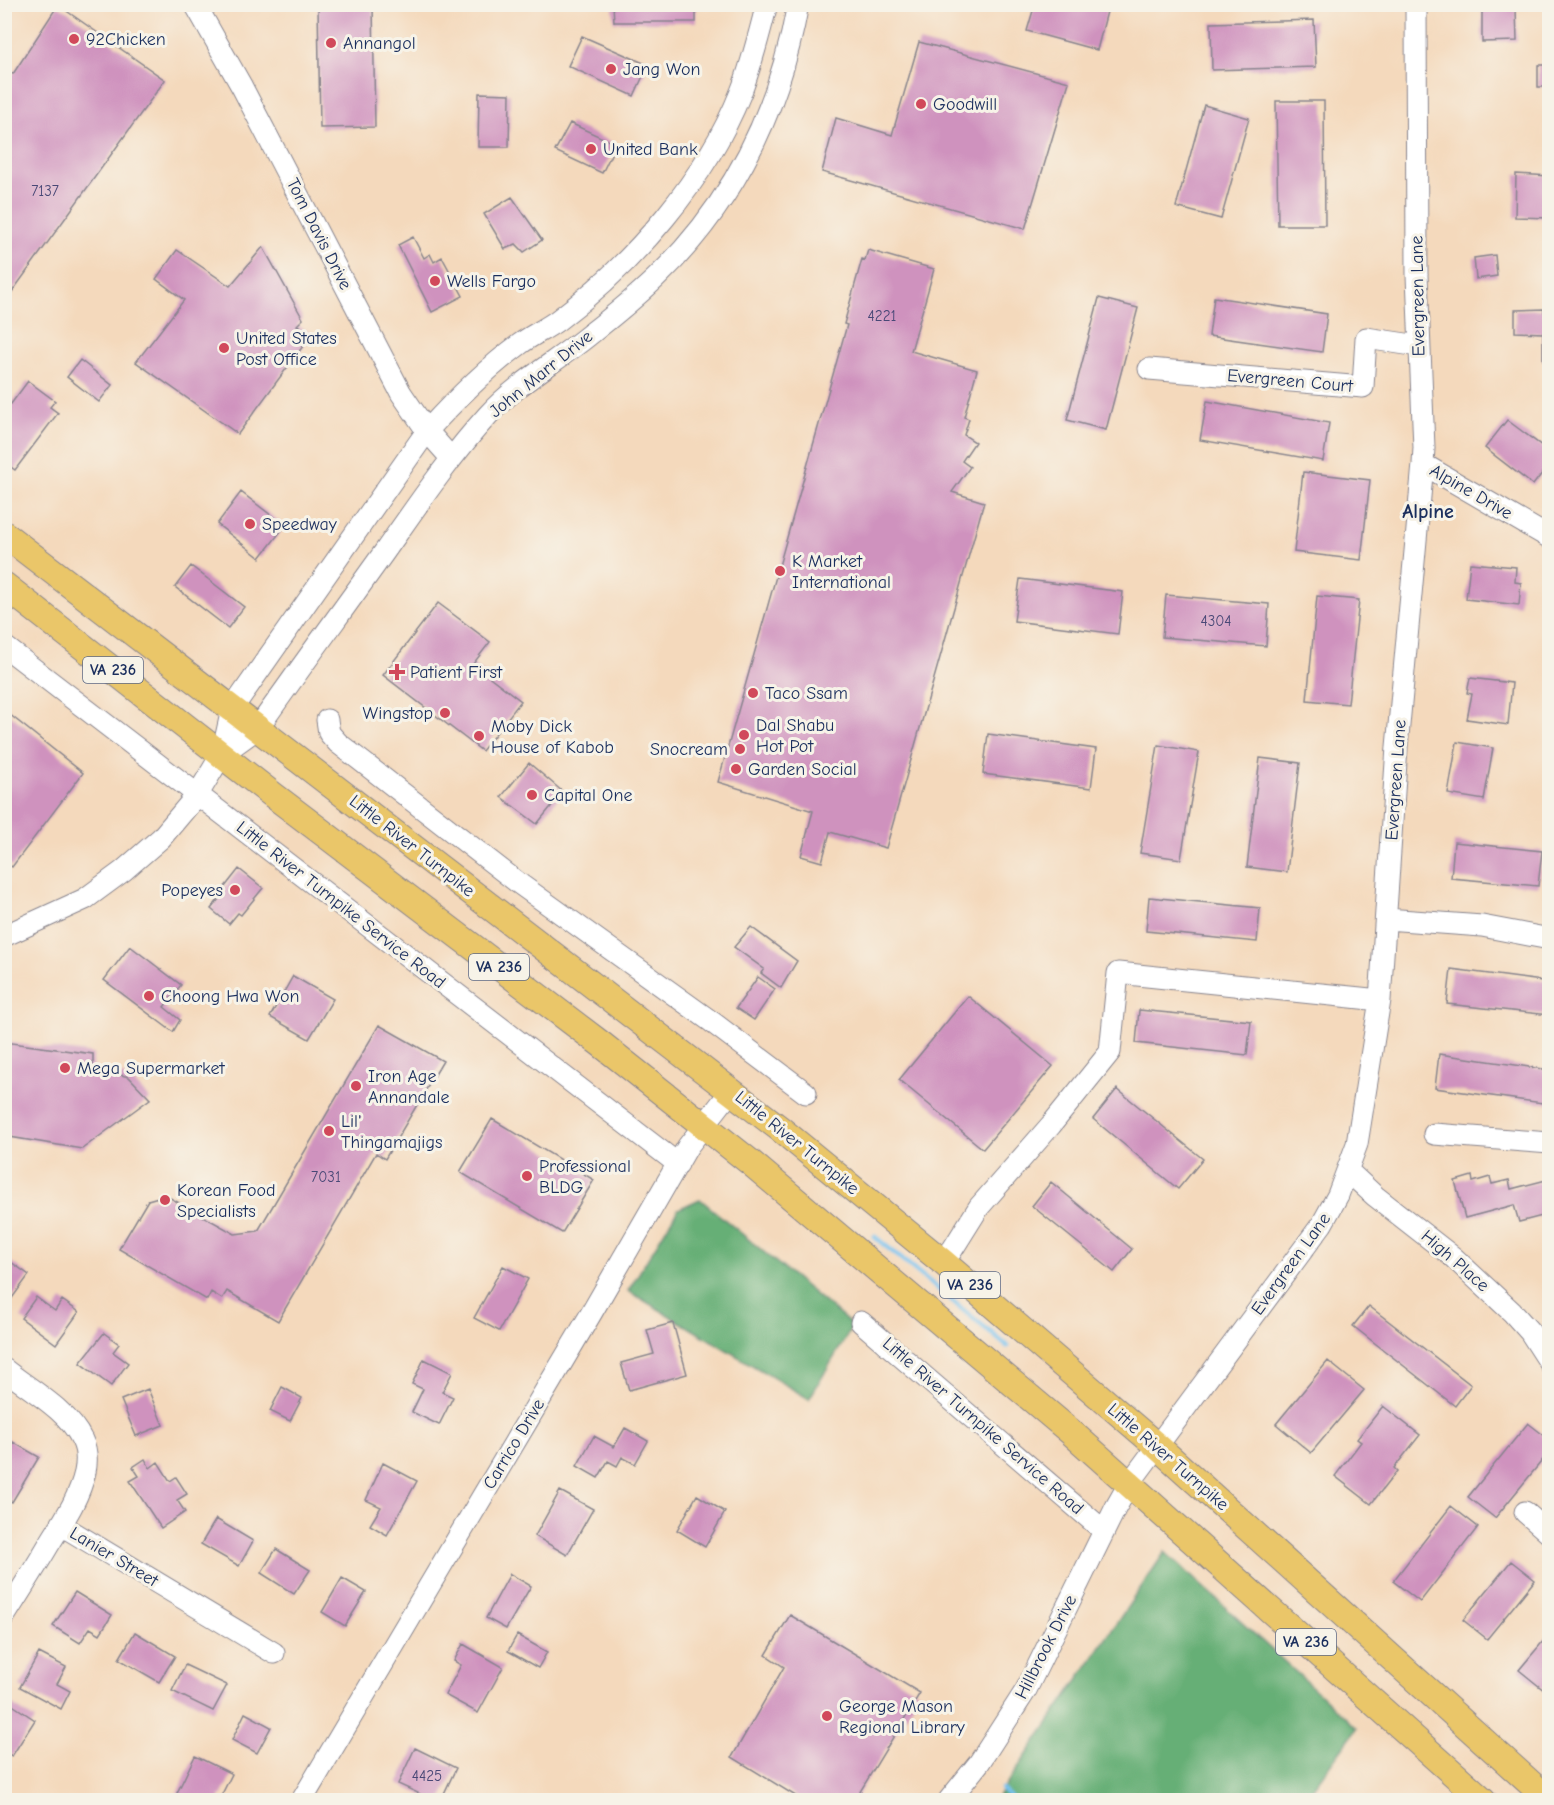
<svg xmlns="http://www.w3.org/2000/svg" width="1554" height="1805" font-family="'Comic Neue',sans-serif">
<style>
.forest{fill:#66af76;stroke:#406f6a;stroke-width:1.5}
.lines{fill:none;stroke-linecap:round;stroke-linejoin:round}
.stream{stroke:#74c0ee;stroke-width:5}
.building{fill:#cf92be}
.minor-casing{stroke:#88848d;stroke-width:23}
.major-casing{stroke:#88848d;stroke-width:28}
.minor{stroke:#fff;stroke-width:21}
.major{stroke:#eac669;stroke-width:26}
.poi-dot{fill:#d1495b;stroke:#f7f3e8;stroke-width:2}
.labels{text-anchor:middle;dominant-baseline:central;stroke-width:6;stroke-linejoin:round;paint-order:stroke}
.number-label{font-size:15px;fill:#484876}
.shield{fill:#f7f3e8;stroke:#5d6a87;stroke-width:1.5}
.shield-label{font-size:16px;font-weight:bold;fill:#1b2f5e}
.poi-label{font-size:18px;fill:#1b2f5e;stroke:#f7f3e8;text-anchor:start}
.street-label{font-size:18px;fill:#1b2f5e;stroke:#f7f3e8}
.neighbourhood-label{font-size:20px;font-weight:bold;fill:#1b2f5e;stroke:#f7f3e8}
</style>
<rect width="100%" height="100%" fill="#f7f3e8"/>
<filter id="ink" filterUnits="userSpaceOnUse"><feTurbulence type="fractalNoise" baseFrequency=".0167" numOctaves="2"/><feDisplacementMap in="SourceGraphic" scale="12" xChannelSelector="R" yChannelSelector="G"/><feConvolveMatrix kernelMatrix="1 2 1 2 8 2 1 2 1" color-interpolation-filters="sRGB"/></filter>
<filter id="wash" filterUnits="userSpaceOnUse"><feTurbulence type="fractalNoise" baseFrequency=".008" numOctaves="4" result="noise"/><feDisplacementMap in="SourceGraphic" scale="24" xChannelSelector="R" yChannelSelector="G"/><feGaussianBlur stdDeviation="1.35" result="paint"/><feColorMatrix in="noise" values="0 0 0 0 0 0 0 0 0 0 0 0 0 0 0 0 0 1.4 0 .05"/><feComposite in="paint" operator="in"/></filter>
<g filter="url(#wash)">
<rect width="100%" height="100%" fill="#f4d9bc"/>
<path class="forest" d="M700 1199 853 1326 809 1399 628 1291 678 1209Z
M1165 1552 1357 1728 1304 1800H996Z"/>
<g class="lines">
<path class="stream" d="M875 1237 1007 1346
M1002 1790 1013 1800"/>
</g>
<g id="blocks">
<path class="building" d="M318 4H373L375 127 320 128Z
M613 4H696V22H614Z
M1035 4H1109L1097 50 1027 31Z
M58 5 165 80 4 303V70L13 74Z
M1482 9H1516L1517 41 1482 42Z
M1314 20 1316 67 1212 70 1211 23Z
M582 36 648 65 634 96 568 66Z
M919 42 1069 82 1025 229 822 172 836 118 892 135Z
M1538 65H1550V87H1538Z
M479 93 510 94 509 147H478Z
M1276 101H1324L1325 225H1278Z
M1204 105 1249 118 1221 219 1176 207Z
M570 123 616 144 602 173 555 151Z
M1516 174 1550 176V218L1515 217Z
M512 197 542 240 524 252 516 244 505 249 484 214Z
M413 237 424 258 430 254 434 262 442 257 463 296 432 312 398 245Z
M263 247 303 319 297 325 312 334 238 434 136 362 184 300 156 279 177 250 230 286Z
M868 250 934 269 911 351 977 370 964 417 969 419 964 435 975 442 962 461 970 467 952 492 984 502 886 848 830 832 822 862 801 856 813 811 718 782 847 325 844 324 862 259 865 260Z
M1495 255 1497 276 1476 279 1474 258Z
M1214 297 1327 314 1322 352 1209 336Z
M1099 298 1138 308 1106 430 1067 420Z
M1544 309V312L1550 313V361L1543 360V333L1515 332V310Z
M80 360 112 385 99 402 67 377Z
M28 381 55 401 50 407 58 413 15 470 4 462V399L11 404Z
M1207 401 1329 423 1323 461 1200 440Z
M1507 420 1550 452V463L1533 485 1485 448Z
M1303 472 1370 480 1361 560 1294 552Z
M241 492 285 526 260 558 217 524Z
M1470 563 1516 567 1515 582 1521 583 1519 605 1466 599Z
M191 566 244 607 228 628 175 587Z
M1020 579 1123 592 1118 634 1014 621Z
M1166 595 1269 604 1266 646 1162 637Z
M1317 596 1359 600 1348 704 1307 700Z
M438 603 490 642 473 664 521 701 482 751 383 675Z
M1470 678 1512 683 1508 725 1467 719 1472 694 1467 693Z
M4 710 83 773 12 867 4 861Z
M988 734 1096 749 1091 788 983 774Z
M1457 742 1493 748 1484 800 1448 794Z
M1158 745 1199 752 1181 859 1140 853Z
M1260 758 1300 763 1287 872 1247 867Z
M529 763 563 792 537 824 501 797Z
M1454 842 1542 851 1538 886 1451 878Z
M239 869 263 888 241 915 238 913 229 924 211 909 219 899 217 897Z
M1149 897 1260 908 1257 942 1146 931Z
M751 927 797 961 781 988 761 973 764 969 734 947Z
M130 946 181 985 164 1007 180 1020 173 1032 104 980Z
M1451 969 1550 982V1015L1447 1004Z
M293 976 333 999 309 1039 270 1017Z
M758 977 775 989 754 1020 736 1008Z
M968 996 1053 1066 983 1149 899 1080Z
M1139 1010 1251 1021 1247 1055 1136 1043Z
M379 1025 443 1061 385 1159 376 1153 278 1321 227 1291 222 1299 211 1292 207 1300 119 1249 148 1200 165 1195 235 1234 258 1231Z
M4 1042 93 1054V1068L129 1077 150 1099 82 1149 4 1136Z
M1439 1054 1550 1070V1104L1435 1088Z
M1117 1089 1203 1159 1178 1189 1093 1119Z
M492 1119 594 1180 562 1233 460 1172Z
M1472 1176 1473 1182 1490 1177 1492 1184 1509 1180 1511 1189 1550 1179V1214L1519 1222 1514 1205 1465 1218 1455 1181Z
M1051 1182 1132 1249 1114 1272 1032 1206Z
M4 1257 29 1275 7 1305 4 1303Z
M503 1266 528 1279 499 1331 474 1318Z
M36 1297 55 1311 62 1300 79 1312 56 1344 21 1318Z
M1369 1306 1471 1385 1455 1406 1353 1326Z
M673 1323 687 1374 629 1390 621 1363 654 1354 647 1330Z
M104 1333 119 1344 113 1352 128 1363 111 1386 80 1363Z
M424 1359 452 1373 442 1392 453 1397 439 1425 412 1412 423 1389 412 1384Z
M1328 1361 1364 1390 1311 1453 1276 1424Z
M282 1387 302 1398 290 1421 270 1411Z
M148 1389 163 1425 136 1436 121 1400Z
M1383 1406 1420 1435 1394 1468 1397 1471 1371 1504 1335 1476 1361 1442 1357 1439Z
M1528 1423 1550 1440V1451L1495 1518 1468 1497Z
M625 1428 648 1441 635 1464 622 1457 617 1466 608 1461 598 1478 577 1466 594 1436 614 1447Z
M4 1437 39 1457 12 1502 4 1498Z
M145 1459 150 1468 158 1462 170 1481 176 1477 187 1494 177 1500 185 1512 161 1528 130 1481 139 1476 133 1467Z
M383 1463 417 1481 387 1535 370 1525 381 1507 366 1500Z
M560 1491 593 1509 567 1555 535 1536Z
M697 1495 725 1512 705 1547 677 1530Z
M1451 1506 1478 1527 1420 1602 1393 1581Z
M216 1519 253 1541 239 1566 201 1544Z
M276 1549 310 1570 294 1594 261 1573Z
M1511 1561 1535 1580 1487 1639 1463 1620Z
M510 1574 531 1586 506 1629 486 1618Z
M342 1578 366 1592 345 1626 322 1612Z
M75 1592 112 1615 100 1634 90 1628 80 1643 53 1626Z
M790 1615 920 1693 855 1800H802L732 1757 784 1667 766 1655Z
M135 1632 175 1656 159 1682 119 1659Z
M1550 1633V1685L1545 1691 1519 1670Z
M517 1635 547 1652 538 1668 508 1651Z
M463 1644 503 1667 478 1713 445 1695 461 1665 454 1661Z
M39 1653 66 1667 57 1684 70 1691 61 1709 20 1687Z
M185 1665 227 1685 213 1711 172 1691Z
M11 1704 35 1720 12 1756 4 1752V1714Z
M245 1713 271 1727 257 1753 232 1740Z
M415 1748 456 1768 441 1800H433L398 1784Z
M195 1756 232 1774 219 1800H188L189 1799 177 1793Z"/>
</g>
</g>
<g filter="url(#ink)">
<use href="#blocks" fill-opacity="0" stroke="#88848d" stroke-width="1.5"/>
<g class="lines">
<g class="minor-casing">
<path id="minor" d="M195 4 242 87 401 393 427 431 451 458
M1149 369 1363 387 1366 338 1419 346
M1423 464 1550 538
M4 646 678 1164
M327 720 329 733 338 743 517 882 712 1022 806 1093
M222 754 258 728C300 668 343 610 385 551 418 504 450 457 488 415 517 383 556 362 589 335 612 317 635 298 656 278 734 203 779 111 798 4
M1386 919 1482 926 1550 939
M4 936 85 899 123 871 161 838 198 794 222 754 232 709 427 431C455 400 486 369 520 344 532 335 546 329 558 320 634 263 706 180 741 92 752 64 759 34 767 4
M1434 1134 1550 1143
M1348 1171 1375 1196 1453 1257 1512 1312 1530 1332 1550 1363
M944 1263 979 1207 1051 1125 1110 1052 1118 973 1380 1000
M861 1322 1104 1531
M4 1369C30 1390 68 1410 82 1440 87 1450 87 1462 85 1472 79 1499 62 1523 48 1546 34 1570 19 1593 4 1617
M1525 1512 1550 1534
M61 1525 274 1653
M302 1800 592 1312 688 1146 731 1091
M949 1800 979 1763 1026 1690 1116 1507 1129 1484 1322 1224 1338 1195 1357 1144 1380 1000 1397 747 1423 464 1424 448 1417 275 1416 4"/>
</g>
<g class="major-casing">
<path id="major" d="M4 534 779 1128 944 1263 1157 1446 1549 1800
M4 585 273 795 601 1044 750 1162 1072 1433 1483 1800"/>
</g>
<use href="#minor" class="minor"/>
<use href="#major" class="major"/>
</g>
</g>
<g class="poi-dot">
<circle cx="74" cy="39" r="6"/>
<circle cx="331" cy="43" r="6"/>
<circle cx="611" cy="69" r="6"/>
<circle cx="921" cy="104" r="6"/>
<circle cx="591" cy="149" r="6"/>
<circle cx="435" cy="281" r="6"/>
<circle cx="224" cy="348" r="6"/>
<circle cx="250" cy="524" r="6"/>
<circle cx="780" cy="571" r="6"/>
<path d="M394 663h6v6h6v6h-6v6h-6v-6h-6v-6h6z"/>
<circle cx="753" cy="693" r="6"/>
<circle cx="445" cy="713" r="6"/>
<circle cx="744" cy="735" r="6"/>
<circle cx="479" cy="736" r="6"/>
<circle cx="740" cy="749" r="6"/>
<circle cx="736" cy="769" r="6"/>
<circle cx="532" cy="795" r="6"/>
<circle cx="235" cy="890" r="6"/>
<circle cx="149" cy="996" r="6"/>
<circle cx="65" cy="1068" r="6"/>
<circle cx="356" cy="1086" r="6"/>
<circle cx="329" cy="1131" r="6"/>
<circle cx="527" cy="1176" r="6"/>
<circle cx="165" cy="1200" r="6"/>
<circle cx="827" cy="1716" r="6"/>
</g>
<g class="labels">
<g class="number-label">
<text x="45" y="191">7137</text>
<text x="882" y="316">4221</text>
<text x="1216" y="621">4304</text>
<text x="326" y="1177">7031</text>
<text x="427" y="1776">4425</text>
</g>
<g class="shield">
<rect x="83" y="657" width="60" height="26" rx="4.5"/>
<rect x="469" y="954" width="60" height="26" rx="4.5"/>
<rect x="940" y="1272" width="60" height="26" rx="4.5"/>
<rect x="1276" y="1629" width="60" height="26" rx="4.5"/>
</g>
<g class="shield-label">
<text x="113" y="670">VA 236</text>
<text x="499" y="967">VA 236</text>
<text x="970" y="1285">VA 236</text>
<text x="1306" y="1642">VA 236</text>
</g>
<g class="poi-label">
<text x="86" y="39">92Chicken</text>
<text x="343" y="43">Annangol</text>
<text x="623" y="69">Jang Won</text>
<text x="933" y="104">Goodwill</text>
<text x="603" y="149">United Bank</text>
<text x="447" y="281">Wells Fargo</text>
<text x="236" y="338">United States<tspan x="236" dy="21">Post Office</tspan></text>
<text x="262" y="524">Speedway</text>
<text x="792" y="561">K Market<tspan x="792" dy="21">International</tspan></text>
<text x="410" y="672">Patient First</text>
<text x="765" y="693">Taco Ssam</text>
<text x="433" y="713" text-anchor="end">Wingstop</text>
<text x="756" y="725">Dal Shabu<tspan x="756" dy="21">Hot Pot</tspan></text>
<text x="491" y="726">Moby Dick<tspan x="491" dy="21">House of Kabob</tspan></text>
<text x="728" y="749" text-anchor="end">Snocream</text>
<text x="748" y="769">Garden Social</text>
<text x="544" y="795">Capital One</text>
<text x="223" y="890" text-anchor="end">Popeyes</text>
<text x="161" y="996">Choong Hwa Won</text>
<text x="77" y="1068">Mega Supermarket</text>
<text x="368" y="1076">Iron Age<tspan x="368" dy="21">Annandale</tspan></text>
<text x="341" y="1121">Lil'<tspan x="341" dy="21">Thingamajigs</tspan></text>
<text x="539" y="1166">Professional<tspan x="539" dy="21">BLDG</tspan></text>
<text x="177" y="1190">Korean Food<tspan x="177" dy="21">Specialists</tspan></text>
<text x="839" y="1706">George Mason<tspan x="839" dy="21">Regional Library</tspan></text>
</g>
<g class="street-label">
<text transform="translate(319 234) rotate(63)">Tom Davis Drive</text>
<text transform="translate(1418 296) rotate(-91)">Evergreen Lane</text>
<text transform="translate(541 374) rotate(-39)">John Marr Drive</text>
<text transform="translate(1290 381) rotate(5)">Evergreen Court</text>
<text transform="translate(1471 492) rotate(30)">Alpine Drive</text>
<text transform="translate(1396 780) rotate(-86)">Evergreen Lane</text>
<text transform="translate(412 846) rotate(38)">Little River Turnpike</text>
<text transform="translate(341 905) rotate(38)">Little River Turnpike Service Road</text>
<text transform="translate(797 1143) rotate(39)">Little River Turnpike</text>
<text transform="translate(1455 1261) rotate(41)">High Place</text>
<text transform="translate(1291 1264) rotate(-54)">Evergreen Lane</text>
<text transform="translate(983 1426) rotate(41)">Little River Turnpike Service Road</text>
<text transform="translate(514 1444) rotate(-59)">Carrico Drive</text>
<text transform="translate(1168 1457) rotate(41)">Little River Turnpike</text>
<text transform="translate(114 1557) rotate(31)">Lanier Street</text>
<text transform="translate(1046 1647) rotate(-63)">Hillbrook Drive</text>
</g>
<g class="neighbourhood-label">
<text x="1428" y="511">Alpine</text>
</g>
</g>
<rect width="1554" height="1805" fill="none" stroke="#f7f3e8" stroke-width="24"/>
</svg>
